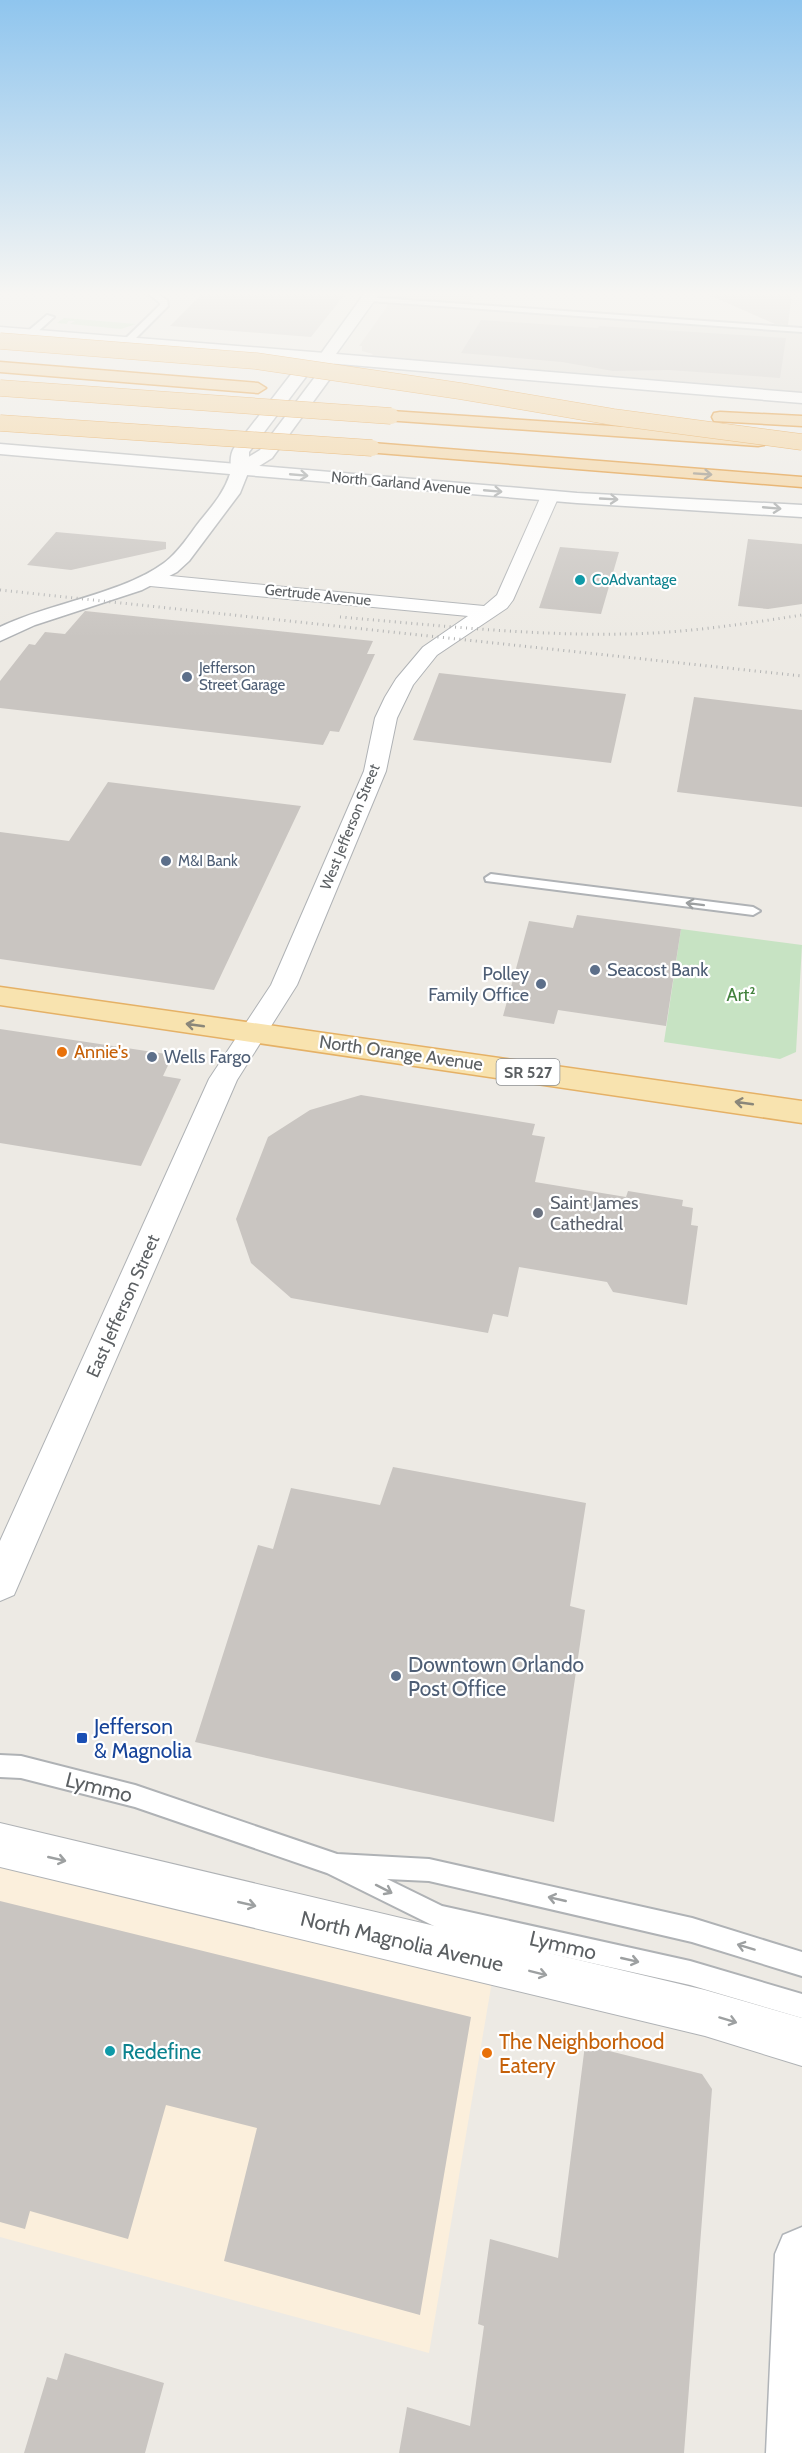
<svg xmlns="http://www.w3.org/2000/svg" width="802" height="2453" font-family="Cabin,sans-serif">
<style>
.commercial{fill:#fbefdc}
.education{fill:#ddd9d2}
.green{fill:#c7e3c3}
.building{fill:#c9c5c1}
.lines{fill:none;stroke-linecap:round;stroke-linejoin:round}
.service-casing{stroke:#afb2b5;stroke-width:4}
.minor-casing{stroke:#afb2b5;stroke-width:2}
.tertiary-casing{stroke:#afb2b5;stroke-width:3}
.secondary-casing{stroke:#b0b4b8;stroke-width:3}
.primary-casing{stroke:#e5b166;stroke-width:3}
.motorway-casing{stroke:#dd8514;stroke-width:3}
.service{fill:#fff;fill-rule:evenodd}
.minor{fill:#fff;fill-rule:evenodd}
.tertiary{fill:#fff;fill-rule:evenodd}
.secondary{fill:#fff;fill-rule:evenodd}
.primary{fill:#f8e3af;fill-rule:evenodd}
.motorway{fill:#f3cf95;fill-rule:evenodd}
.rail{stroke:#b2b3b3;stroke-width:3;stroke-dasharray:1 4.5;stroke-linecap:butt}
.motorway-bridge-casing{stroke:#dd8514;stroke-width:17;stroke-linecap:butt}
.motorway-bridge{stroke:#f3cf95;stroke-width:16}
.oneway{stroke:#898172}
.oneway2{stroke:#9da0a1}
.oneway3{stroke:#8b877a}
.culture-dot{fill:#0f9aa8;stroke:#fff;stroke-width:2}
.service-dot{fill:#5c6f8a;stroke:#fff;stroke-width:2}
.food-dot{fill:#e8710a;stroke:#fff;stroke-width:2}
.worship-dot{fill:#6b7280;stroke:#fff;stroke-width:2}
.transit-dot{fill:#1a4fb4;stroke:#fff;stroke-width:2}
.labels{text-anchor:middle;dominant-baseline:central;stroke-width:4.5;stroke-linejoin:round;paint-order:stroke}
.far-street-label{font-size:15px;fill:#5c6063;stroke:#fff}
.far-culture-label{font-size:15px;fill:#0d838f;stroke:#fff;text-anchor:start}
.far-service-label{font-size:15px;fill:#4e5e75;stroke:#fff;text-anchor:start}
.shield{fill:#fff;stroke:#8d9092;stroke-width:1.5}
.shield-label{font-size:16px;font-weight:bold;fill:#5c6063}
.service-label{font-size:18px;fill:#4e5e75;stroke:#fff;text-anchor:start}
.park-label{font-size:18px;fill:#42813d;stroke:#fff}
.food-label{font-size:18px;fill:#c56008;stroke:#fff;text-anchor:start}
.street-label{font-size:18px;fill:#5c6063;stroke:#fff}
.worship-label{font-size:18px;fill:#5b616d;stroke:#fff;text-anchor:start}
.near-service-label{font-size:21px;fill:#4e5e75;stroke:#fff;text-anchor:start}
.near-transit-label{font-size:21px;fill:#164399;stroke:#fff;text-anchor:start}
.near-street-label{font-size:21px;fill:#5c6063;stroke:#fff}
.near-food-label{font-size:21px;fill:#c56008;stroke:#fff;text-anchor:start}
.near-culture-label{font-size:21px;fill:#0d838f;stroke:#fff;text-anchor:start}
</style>
<rect width="100%" height="100%" fill="#edeae4"/>
<path class="commercial" d="M0 1828 499 1940 429 2353 0 2237Z"/>
<path class="education" d="M396 294H474L466 309 802 334V392L371 356 373 354 362 351V346H359Z"/>
<path class="green" d="M64 318 136 324 121 329 70 324 75 321H68L67 324 57 323Z
M681 929 802 945 796 1052 780 1059 664 1042Z"/>
<path class="building" d="M202 294H345L311 337 170 326Z
M707 294H792L788 325 775 324Z
M481 320 598 328 599 326 786 338 780 378 669 370 613 371 562 362 461 353Z
M56 532 166 542V549L71 570 27 565Z
M748 539 802 544V604L768 609 738 606Z
M560 547 619 552 601 614 539 608Z
M85 611 373 641 367 654H375L339 732 330 731 323 745 0 708V681L29 644 35 645 45 632 65 634Z
M439 673 626 694 611 763 413 740Z
M694 697 802 710V807L677 792Z
M108 782 301 806 214 990 0 959V832L69 841Z
M577 915 681 929 666 1026 558 1010 554 1024 503 1016 529 921 573 928Z
M0 1029 173 1055 163 1076 181 1079 141 1166 0 1143Z
M361 1095 535 1124 532 1135 545 1137 535 1182 626 1197 628 1191 683 1200 682 1206 693 1208 691 1225 698 1226 687 1305 613 1292 607 1282 519 1267 508 1317 493 1314 488 1333 291 1298 251 1263 236 1219 268 1137 310 1110Z
M393 1467 586 1503 570 1606 585 1610 554 1822 195 1742 258 1545 273 1549 291 1488 380 1505Z
M0 1901 471 2017 420 2315 224 2261 257 2128 166 2105 128 2239 30 2211 25 2229 0 2222Z
M585 2045 702 2074 712 2089 684 2453H399L407 2407 470 2426 484 2326 478 2324 490 2239 558 2258Z
M65 2353 164 2383 145 2453H24L47 2377 57 2380Z"/>
<g class="lines">
<g class="service-casing">
<path id="service" d="M149 294H157L167 300 168 306 130 344H124V340L160 305V303Z
M366 297 802 328V332L369 301Z
M47 315 54 317 33 336H27V332Z
M491 874 753 907 760 911 753 915 486 881 485 878Z
M0 1755 21 1756 135 1785 337 1854 429 1859 692 1918 802 1952V1976L692 1942 429 1881 387 1879 442 1906 690 1961 802 1994V2018L690 1985 440 1929 327 1873 135 1807 21 1778 0 1777Z"/>
</g>
<g class="minor-casing">
<path id="minor" d="M550 491 556 492 559 496 513 600 507 608 437 655 413 685 397 718 386 771 297 985 237 1080 14 1595 0 1601V1541L209 1079 271 985 364 771 375 718 385 697 396 679 423 647 468 616 150 586 143 584 140 580 143 576 150 574 484 606 497 595 541 496 544 492Z
M0 1823 705 1990 802 2018V2066L705 2036 0 1867Z"/>
</g>
<g class="tertiary-casing">
<path id="tertiary" d="M0 327 325 353 330 355 337 369 272 458 248 473 240 493 189 561 177 572 142 590 35 625 0 641V627C49 603 122 594 164 563 179 552 189 535 200 521 212 506 224 493 230 474L0 454V444L237 464 260 450 321 369 319 362 0 335Z"/>
</g>
<g class="secondary-casing">
<path id="secondary" d="M364 294H379L336 354 802 393V403L327 363 311 370 249 452V465L577 493 802 505V517L577 503 234 474C229 468 230 454 234 448L299 364 320 355Z
M802 2227V2453H766L775 2254 783 2235Z"/>
</g>
<g class="primary-casing">
<path id="primary" d="M0 987 802 1101V1123L0 1005Z"/>
</g>
<g class="motorway-casing">
<path id="motorway" d="M0 362 258 383 266 388 258 393 0 372Z
M391 411 758 436 764 437 767 441 764 445 758 446 385 420 383 416 385 412Z
M720 412 802 416V426L714 421 712 417 714 413Z
M372 443 802 477V487L366 452 363 448 366 444Z"/>
</g>
<use href="#service" class="service"/>
<use href="#minor" class="minor"/>
<use href="#tertiary" class="tertiary"/>
<use href="#secondary" class="secondary"/>
<use href="#primary" class="primary"/>
<use href="#motorway" class="motorway"/>
<path class="rail" d="M0 590 802 676
M340 617C435 625 530 636 626 634 685 633 744 624 802 615"/>
<g class="motorway-bridge-casing">
<path id="motorway-bridge" d="M0 341 256 361 460 391 613 417 802 442
M0 388 391 416
M0 423 372 448"/>
</g>
<use href="#motorway-bridge" class="motorway-bridge"/>
</g>
<defs><path id="oneway-shaft" d="M-6 0H5M1.5-3L5.5 0L1.5 3" fill="none" stroke-width="1.6" stroke-linecap="round" stroke-linejoin="round" transform="scale(1.5)"/></defs>
<use class="oneway" href="#oneway-shaft" transform="translate(703 474) rotate(4)"/>
<g class="oneway2">
<use href="#oneway-shaft" transform="translate(299 475) rotate(5)"/>
<use href="#oneway-shaft" transform="translate(493 491) rotate(5)"/>
<use href="#oneway-shaft" transform="translate(609 499) rotate(3)"/>
<use href="#oneway-shaft" transform="translate(772 508) rotate(5)"/>
<use href="#oneway-shaft" transform="translate(695 904) rotate(-173)"/>
<use href="#oneway-shaft" transform="translate(57 1859) rotate(13)"/>
<use href="#oneway-shaft" transform="translate(384 1889) rotate(27)"/>
<use href="#oneway-shaft" transform="translate(557 1899) rotate(-167)"/>
<use href="#oneway-shaft" transform="translate(247 1904) rotate(13)"/>
<use href="#oneway-shaft" transform="translate(746 1947) rotate(-163)"/>
<use href="#oneway-shaft" transform="translate(630 1960) rotate(13)"/>
<use href="#oneway-shaft" transform="translate(538 1973) rotate(14)"/>
<use href="#oneway-shaft" transform="translate(728 2020) rotate(17)"/>
</g>
<g class="oneway3">
<use href="#oneway-shaft" transform="translate(195 1025) rotate(-172)"/>
<use href="#oneway-shaft" transform="translate(744 1103) rotate(-172)"/>
</g>
<linearGradient id="sky" x2="0" y2="1"><stop stop-color="#8fc5ee"/><stop offset="0.46" stop-color="#f7f6f3"/><stop offset="1" stop-color="#f7f6f3" stop-opacity="0"/></linearGradient>
<rect width="802" height="638" fill="url(#sky)"/>
<g class="culture-dot">
<circle cx="580" cy="580" r="6"/>
<circle cx="110" cy="2051" r="6"/>
</g>
<g class="service-dot">
<circle cx="187" cy="677" r="6"/>
<circle cx="166" cy="861" r="6"/>
<circle cx="595" cy="970" r="6"/>
<circle cx="541" cy="984" r="6"/>
<circle cx="152" cy="1057" r="6"/>
<circle cx="396" cy="1676" r="6"/>
</g>
<g class="food-dot">
<circle cx="62" cy="1052" r="6"/>
<circle cx="487" cy="2053" r="6"/>
</g>
<circle class="worship-dot" cx="538" cy="1213" r="6"/>
<rect class="transit-dot" x="76" y="1732" width="12" height="12" rx="3"/>
<g class="labels">
<g class="far-street-label">
<text transform="translate(401 483) rotate(5)">North Garland Avenue</text>
<text transform="translate(318 595) rotate(6)">Gertrude Avenue</text>
<text transform="translate(350 827) rotate(-68)">West Jefferson Street</text>
</g>
<g class="far-culture-label">
<text x="592" y="580">CoAdvantage</text>
</g>
<g class="far-service-label">
<text x="199" y="668">Jefferson<tspan x="199" dy="17">Street Garage</tspan></text>
<text x="178" y="861">M&amp;I Bank</text>
</g>
<rect class="shield" x="496.5" y="1059" width="63" height="26" rx="4.5"/>
<g class="shield-label">
<text x="528" y="1072">SR 527</text>
</g>
<g class="service-label">
<text x="607" y="970">Seacost Bank</text>
<text x="529" y="974" text-anchor="end">Polley<tspan x="529" dy="21">Family Office</tspan></text>
<text x="164" y="1057">Wells Fargo</text>
</g>
<g class="park-label">
<text x="741" y="995">Art²</text>
</g>
<g class="food-label">
<text x="74" y="1052">Annie's</text>
</g>
<g class="street-label">
<text transform="translate(401 1053) rotate(8)">North Orange Avenue</text>
<text transform="translate(123 1306) rotate(-66)">East Jefferson Street</text>
</g>
<g class="worship-label">
<text x="550" y="1203">Saint James<tspan x="550" dy="21">Cathedral</tspan></text>
</g>
<g class="near-service-label">
<text x="408" y="1664">Downtown Orlando<tspan x="408" dy="24">Post Office</tspan></text>
</g>
<g class="near-transit-label">
<text x="94" y="1726">Jefferson<tspan x="94" dy="24">&amp; Magnolia</tspan></text>
</g>
<g class="near-street-label">
<text transform="translate(99 1787) rotate(14)">Lymmo</text>
<text transform="translate(402 1941) rotate(13)">North Magnolia Avenue</text>
<text transform="translate(563 1945) rotate(13)">Lymmo</text>
</g>
<g class="near-food-label">
<text x="499" y="2041">The Neighborhood<tspan x="499" dy="24">Eatery</tspan></text>
</g>
<g class="near-culture-label">
<text x="122" y="2051">Redefine</text>
</g>
</g>
</svg>
